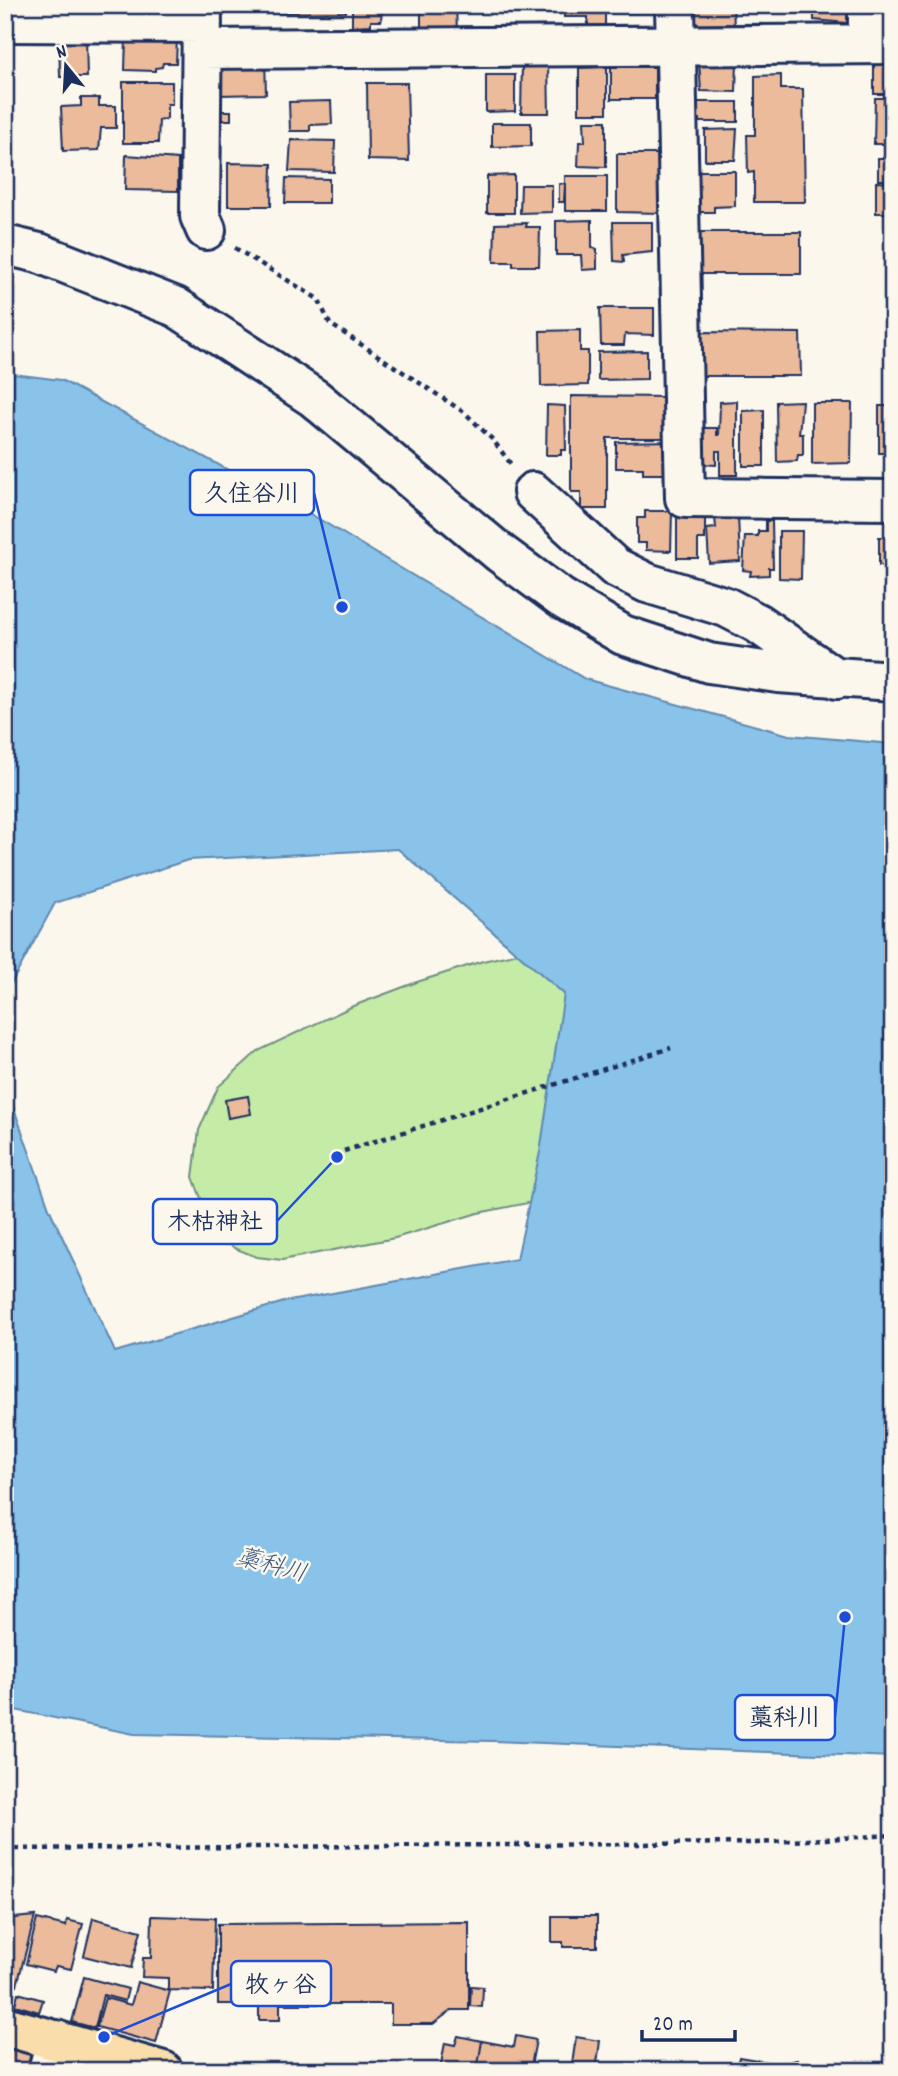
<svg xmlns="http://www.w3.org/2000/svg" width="898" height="2076" font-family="Dekko,'Klee One',sans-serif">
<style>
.green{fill:#c4eca7;stroke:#708e82;stroke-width:2}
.water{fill:#8ac3e9;stroke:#5e88b1;stroke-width:2}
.building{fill:#ebbb9c;stroke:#1b2f5e;stroke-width:2}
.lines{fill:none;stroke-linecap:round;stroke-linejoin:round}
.minor-casing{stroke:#1b2f5e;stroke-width:44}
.major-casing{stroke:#1b2f5e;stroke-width:44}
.path{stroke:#1b2f5e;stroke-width:4.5;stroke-dasharray:5 5;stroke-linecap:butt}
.minor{stroke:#fbf7ec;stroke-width:38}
.major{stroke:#f9deab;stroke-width:38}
.labels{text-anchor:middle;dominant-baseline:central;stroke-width:5;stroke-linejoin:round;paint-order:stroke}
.water-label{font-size:24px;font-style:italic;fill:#375481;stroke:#fbf7ec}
.leader{fill:none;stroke:#1d4ed8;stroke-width:2.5}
.callout-dot{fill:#1d4ed8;stroke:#fbf7ec;stroke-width:2.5}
.callout{fill:#fbf7ec;stroke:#1d4ed8;stroke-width:2.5}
.callout-label{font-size:24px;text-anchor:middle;font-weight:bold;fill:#1b2f5e}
</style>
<rect width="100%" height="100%" fill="#fbf7ec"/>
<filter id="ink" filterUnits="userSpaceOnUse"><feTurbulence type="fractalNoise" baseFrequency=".0143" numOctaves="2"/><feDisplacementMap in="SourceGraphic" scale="14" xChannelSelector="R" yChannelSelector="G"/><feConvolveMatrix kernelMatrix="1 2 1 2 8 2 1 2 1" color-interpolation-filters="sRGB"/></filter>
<g filter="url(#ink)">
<path class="green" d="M536 949 575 952 543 1200 478 1213 395 1238 282 1260 257 1257 234 1248 211 1225 193 1177 199 1130 218 1087 258 1051 353 1006 417 982 483 961Z"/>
<path class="water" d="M5 373 61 380 314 516 585 679 789 735 893 744V1757L493 1741 134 1734 5 1708V1083L49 1208 115 1352 284 1302 517 1259 540 1152 564 994 398 849 188 860 55 903 5 995Z"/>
<path class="building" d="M211 5H346V12L212 14Z
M352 5H382L381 21H371V25L352 26Z
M421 5H456L457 31 421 32Z
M549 5H605V26L588 25V17H564V11L549 10Z
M613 5H657V12L613 13Z
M689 5H733L734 27 689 28Z
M814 5H847V23L814 20Z
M86 37 87 77H60L59 38Z
M126 37H177L176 63H163L162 67 155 68V71L125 70Z
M265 59 266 94 219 95 215 60Z
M883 59H893V94H874V65H883Z
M699 60 737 61 736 92 701 91Z
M548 63 549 113H521L522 64Z
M607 67V113H579V68Z
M611 67H655V99H611Z
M486 75H515V111L486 112Z
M781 75V89H803L805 202H754V172L748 173 747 135H755V76Z
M123 82H172V104H167V119L159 120 158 143H123Z
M367 83H407L409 161 368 160Z
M81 98H99V106H116V128H101L99 150 63 151 61 107 81 106Z
M875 98H893V144H874Z
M331 101 332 124 310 125V131H290L289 102Z
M688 102H738V122H700V119H688Z
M210 111H231V120H210Z
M584 121H606V167L578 166 579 142H585Z
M492 123H531V146L492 147Z
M737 129 735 160H705V130Z
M291 140 335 141 334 172 289 171Z
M617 154H661L660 213 617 212Z
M126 155 178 159V191L125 190Z
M878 158H893V180H878Z
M228 163 272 164 271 206H228Z
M697 171H735V206L714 207V212H696Z
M514 175V213H487V176Z
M565 176H607V211H565Z
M286 178 329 179V203H285Z
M876 182 893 183V213H876Z
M565 183 564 202H559V184Z
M521 185H552V212L520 213Z
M592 220V248L597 249V269L582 270 581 255H556V221Z
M613 222H652V252L623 255 624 262 614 261Z
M527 223 526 227H540L539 266H513V262H494L495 224Z
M700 232H801V274H700Z
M600 308H654V335L625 334 624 345H601Z
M580 330V351H588V385L541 386 540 331Z
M697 332 800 333 801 376H697Z
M647 351V379L598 380V352Z
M571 396 669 397V438H607V509H581V492H571Z
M737 401V475H720V451H716V465L700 464V428H717V435H719L720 402Z
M802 401 799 434H803V455H798L797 461 777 462 776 402Z
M812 403H852L851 463 812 464Z
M547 405 565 406 566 450H561V455H546Z
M879 406H893V453H879Z
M764 410V466H743V411Z
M672 441 673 474H643V468H616V442Z
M645 511H672L671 551 646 550V543H637V518H645Z
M677 516H705V539H698V558H677Z
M738 516 740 561 709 563 707 529 716 528 715 517Z
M766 521H772L773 568H769V575L750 576 751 571 743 570 745 536H758V531H766Z
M779 531H802L801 579 779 578Z
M879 537H893V571H890V566L879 565Z
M248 1096 251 1114 228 1118 225 1100Z
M35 1916 17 1985 5 1982V1919Z
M152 1916 215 1918 213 1991 168 1990V1978L142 1977 143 1958H151Z
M552 1916H597V1947H563V1942H552Z
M93 1918 141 1931 131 1968 84 1956Z
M37 1919 66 1926 67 1920 83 1924 71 1969 56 1966 54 1971 26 1964Z
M469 1922V2010H452L433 2024H391V2004H280V2020H259V2004H218V1924Z
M84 1977 128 1989 125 2001 103 1995 95 2028 72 2022Z
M137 1982 170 1991 156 2043 97 2027 105 1998 131 2005Z
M471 1986 483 1987 482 2007 470 2006Z
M18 1993 43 2000 39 2012 15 2005Z
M458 2036 482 2041 477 2071 440 2069 445 2043 455 2045Z
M516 2036 536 2040 530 2071 494 2066 493 2071H477L482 2041 514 2047Z
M576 2037 600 2041 596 2071H571Z
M5 2047 32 2055 28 2071H5Z
M739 2057 780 2064 781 2071H736Z
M797 2060 799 2071H781L780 2064Z"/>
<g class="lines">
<g class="minor-casing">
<path id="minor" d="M202 5 200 216 206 230
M675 5 685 498 893 500
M5 22 202 23
M868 44V5
M202 49 893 44
M5 245 39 253 176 307 314 398 500 553 561 598 623 635 709 663 778 673 893 681
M533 492 615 567 647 583 726 607 757 623 837 679
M48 2071 56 2040"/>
</g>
<g class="major-casing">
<path id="major" d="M5 2026 163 2071"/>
</g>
<path class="path" d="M235 248 318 299 330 324 465 413 493 440 513 467
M344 1151 671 1048
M5 1849 756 1843 893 1835"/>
<use href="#minor" class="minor"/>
<use href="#major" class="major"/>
</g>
</g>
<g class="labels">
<g class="water-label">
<text transform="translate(271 1567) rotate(15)">藁科川</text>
</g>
</g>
<path class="leader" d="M342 607L314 493M337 1157L277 1221M845 1617L835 1717M104 2037L231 1984"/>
<g class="callout-dot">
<circle cx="342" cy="607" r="7"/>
<circle cx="337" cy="1157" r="7"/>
<circle cx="845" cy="1617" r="7"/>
<circle cx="104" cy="2037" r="7"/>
</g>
<g class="callout">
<rect x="190" y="470" width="124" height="45" rx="7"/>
<rect x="153" y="1199" width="124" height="45" rx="7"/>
<rect x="735" y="1695" width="100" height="45" rx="7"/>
<rect x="231" y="1961" width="100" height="45" rx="7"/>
</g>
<g class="callout-label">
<text x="252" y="501">久住谷川</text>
<text x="215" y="1229">木枯神社</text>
<text x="785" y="1725">藁科川</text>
<text x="281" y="1992">牧ヶ谷</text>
</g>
<rect width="898" height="2076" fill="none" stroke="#fbf7ec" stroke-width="28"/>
<rect x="14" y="14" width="870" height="2048" fill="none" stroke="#1b2f5e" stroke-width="2.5" filter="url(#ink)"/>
<g transform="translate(66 66) rotate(342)" stroke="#fbf7ec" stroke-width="5" paint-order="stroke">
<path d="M0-5L12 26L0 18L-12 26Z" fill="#1b2f5e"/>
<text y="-10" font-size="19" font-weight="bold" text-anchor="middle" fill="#1b2f5e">N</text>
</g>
<path d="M642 2030v10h93v-10" fill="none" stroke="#1b2f5e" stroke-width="3.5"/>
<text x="653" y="2030" font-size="21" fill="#1b2f5e" stroke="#fbf7ec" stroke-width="5" paint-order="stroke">20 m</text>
</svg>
